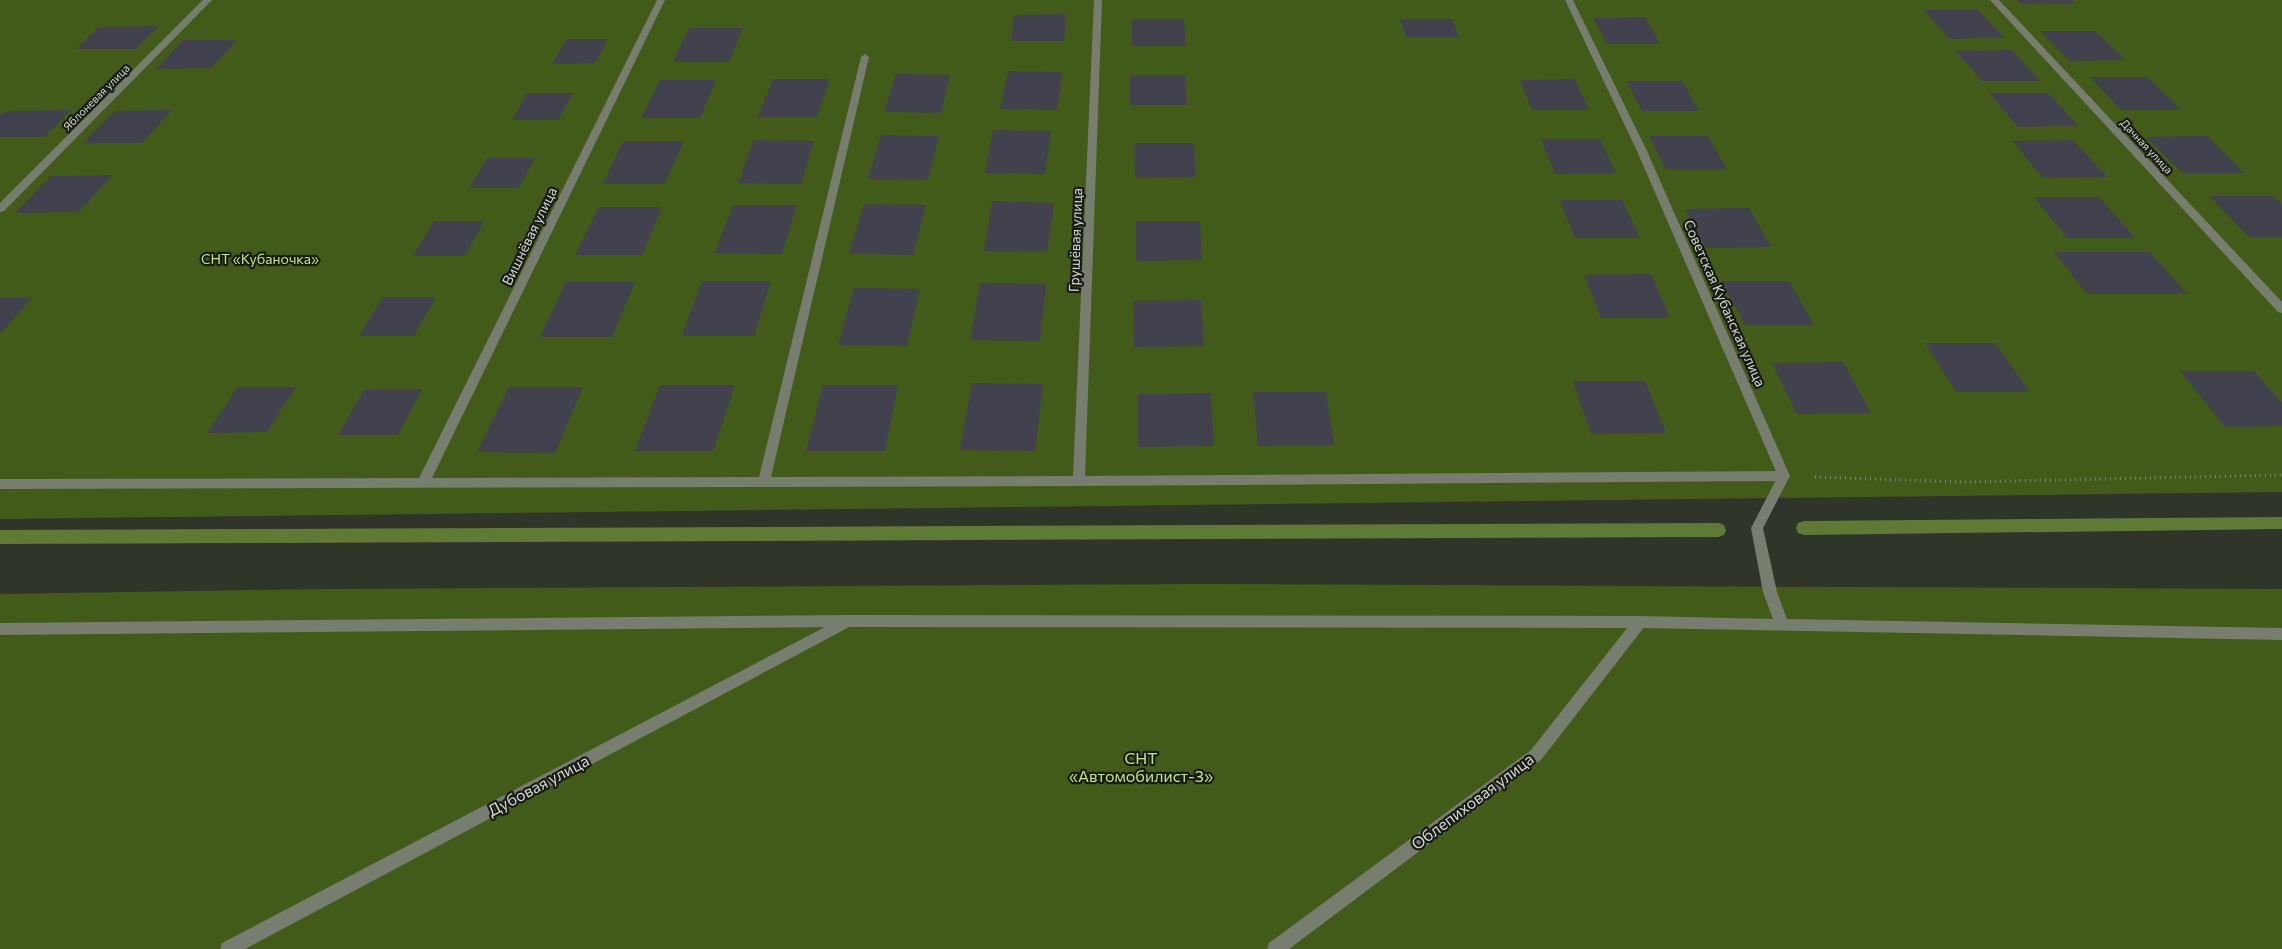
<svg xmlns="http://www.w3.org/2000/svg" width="2282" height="949" font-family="Commissioner,sans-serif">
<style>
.green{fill:#435b19}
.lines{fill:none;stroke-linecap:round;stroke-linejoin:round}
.stream{fill:#5f7a35;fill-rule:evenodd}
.building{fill:#42424f}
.path{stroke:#81867c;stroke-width:3;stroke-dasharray:1 4;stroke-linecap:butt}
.minor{fill:#777d6f;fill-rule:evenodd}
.tertiary{fill:#777d6f;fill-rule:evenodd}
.labels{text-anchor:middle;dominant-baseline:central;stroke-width:4.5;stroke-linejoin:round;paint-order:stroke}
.far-street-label{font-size:11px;fill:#d5d9d1;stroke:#191b16}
.street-label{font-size:14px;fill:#d5d9d1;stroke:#191b16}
.park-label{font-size:14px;fill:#bfe786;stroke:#191b16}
.near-park-label{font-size:16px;fill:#bfe786;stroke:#191b16}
.near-street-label{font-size:16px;fill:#d5d9d1;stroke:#191b16}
</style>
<rect width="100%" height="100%" fill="#2f3529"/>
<path class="green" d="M0 0H2282V492L0 519Z
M1202 584 2282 589V949H0V594L327 589Z"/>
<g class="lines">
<path class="stream" d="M2282 517V529L1804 535 1798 533 1796 528 1798 523 1804 521Z
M1718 523 1724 525 1726 530 1724 535 1718 537 0 544V530Z"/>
</g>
<path class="building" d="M2018 0H2072L2075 3 2021 4Z
M1924 10H1978L2004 38 1949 39Z
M1066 14 1064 41H1011L1014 15Z
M1645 17 1660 44H1607L1593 18Z
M1132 19H1184L1186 46H1132Z
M1400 19H1452L1459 37H1406Z
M159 26 136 49H76L99 27Z
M689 28H743L729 62H673Z
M2040 31H2095L2126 60 2069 61Z
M566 39H608L595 63 552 64Z
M183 40H237L211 68 156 69Z
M2012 50 2040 81H1982L1955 51Z
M1008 71 1062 72 1057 110 1000 109Z
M896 74 950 75 941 113 884 112Z
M1130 75H1185L1187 105H1130Z
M2090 77H2147L2181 110H2121Z
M773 79H830L817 117H758Z
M1575 79 1589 110H1532L1520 80Z
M660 80H716L700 118H641Z
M1626 81H1682L1699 111H1642Z
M527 93H573L558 120H512Z
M1989 93H2048L2079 126 2018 127Z
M71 110 44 137H0V116L6 111Z
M172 110 142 143H83L115 111Z
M993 130 1051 131 1045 174 985 173Z
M881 135 939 136 928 180 868 179Z
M1649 136H1708L1727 170H1666Z
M2207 136 2244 173H2182L2146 137Z
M1541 139H1600L1616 173 1555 174Z
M754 140 814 141 801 184 738 183Z
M2073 140 2107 177 2043 178 2012 141Z
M623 141H684L665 184H603Z
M1134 143H1194L1196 177 1135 178Z
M487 158H535L519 188H469Z
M113 175 79 212 15 213 51 176Z
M2209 196H2273L2282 205V237H2249Z
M2034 197H2099L2135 238H2067Z
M1560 200H1622L1640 238H1575Z
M992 201 1054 203 1047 252 984 251Z
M864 204 926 205 913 255 849 254Z
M733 205H797L782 254 715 253Z
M599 207H662L642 255H575Z
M1749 208 1771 247 1706 248 1685 209Z
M434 221H484L465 256H413Z
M1136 221H1200L1202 260 1136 261Z
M2054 252H2150L2187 294H2087Z
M1651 274 1670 318H1601L1584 275Z
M702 281H771L754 336H682Z
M1722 281H1789L1814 325H1745Z
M566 282H635L612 337H540Z
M980 283 1046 284 1040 341 970 340Z
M854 288 920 289 907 346 838 345Z
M383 297H436L414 336H359Z
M0 298H32L0 334Z
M1201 300 1204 346 1134 347 1133 301Z
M1925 343H1995L2030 392H1956Z
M1843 362 1871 413 1797 414 1772 363Z
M2180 371H2254L2282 403V426L2225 427Z
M1573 381H1645L1666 433 1591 434Z
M972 383 1043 384 1035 451 960 450Z
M660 385H735L713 451H635Z
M823 385H898L885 451H806Z
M238 387H296L267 432 207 433Z
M509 387H583L555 453 477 452Z
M422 389 398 435H338L364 390Z
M1253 392H1326L1334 445 1258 446Z
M1211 393 1214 446 1138 447V394Z"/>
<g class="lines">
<path class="path" d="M1815 477 1966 482 2282 475"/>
<path class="minor" d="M203 0H212L4 211 0 212V203Z
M657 0H665L432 478 759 477 861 57 865 54 869 57 771 477 1073 476 1094 0H1102L1085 476 1784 471 1790 476 1784 481 1079 486 0 489V479L419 478Z
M1990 0H1999L2282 302V313L2278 312Z
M848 615 853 617 855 621 853 625 245 949H220L222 943Z
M1640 616 1645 618 1647 622 1645 626 1541 760 1289 949H1267L1269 943 1531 750 1635 618Z"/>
<path class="tertiary" d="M1565 0H1573L1647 151 1790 476 1763 528 1777 592 1787 619 2282 628V640L1640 628 848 627 0 635V623L848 615 1640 616 1773 619 1763 592 1751 528 1778 476 1637 151Z"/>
</g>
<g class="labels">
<g class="far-street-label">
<text transform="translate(96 97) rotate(-45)">Яблоневая улица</text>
<text transform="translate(2147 146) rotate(47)">Дачная улица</text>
</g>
<g class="street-label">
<text transform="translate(529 236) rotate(-64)">Вишнёвая улица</text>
<text transform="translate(1075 240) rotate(-88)">Грушёвая улица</text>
<text transform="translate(1725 303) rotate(66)">Советская Кубанская улица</text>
</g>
<g class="park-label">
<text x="260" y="258">СНТ «Кубаночка»</text>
</g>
<g class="near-park-label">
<text x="1141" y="757">СНТ<tspan x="1141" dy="18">«Автомобилист-3»</tspan></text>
</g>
<g class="near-street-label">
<text transform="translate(538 785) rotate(-28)">Дубовая улица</text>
<text transform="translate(1472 801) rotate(-37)">Облепиховая улица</text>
</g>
</g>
</svg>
